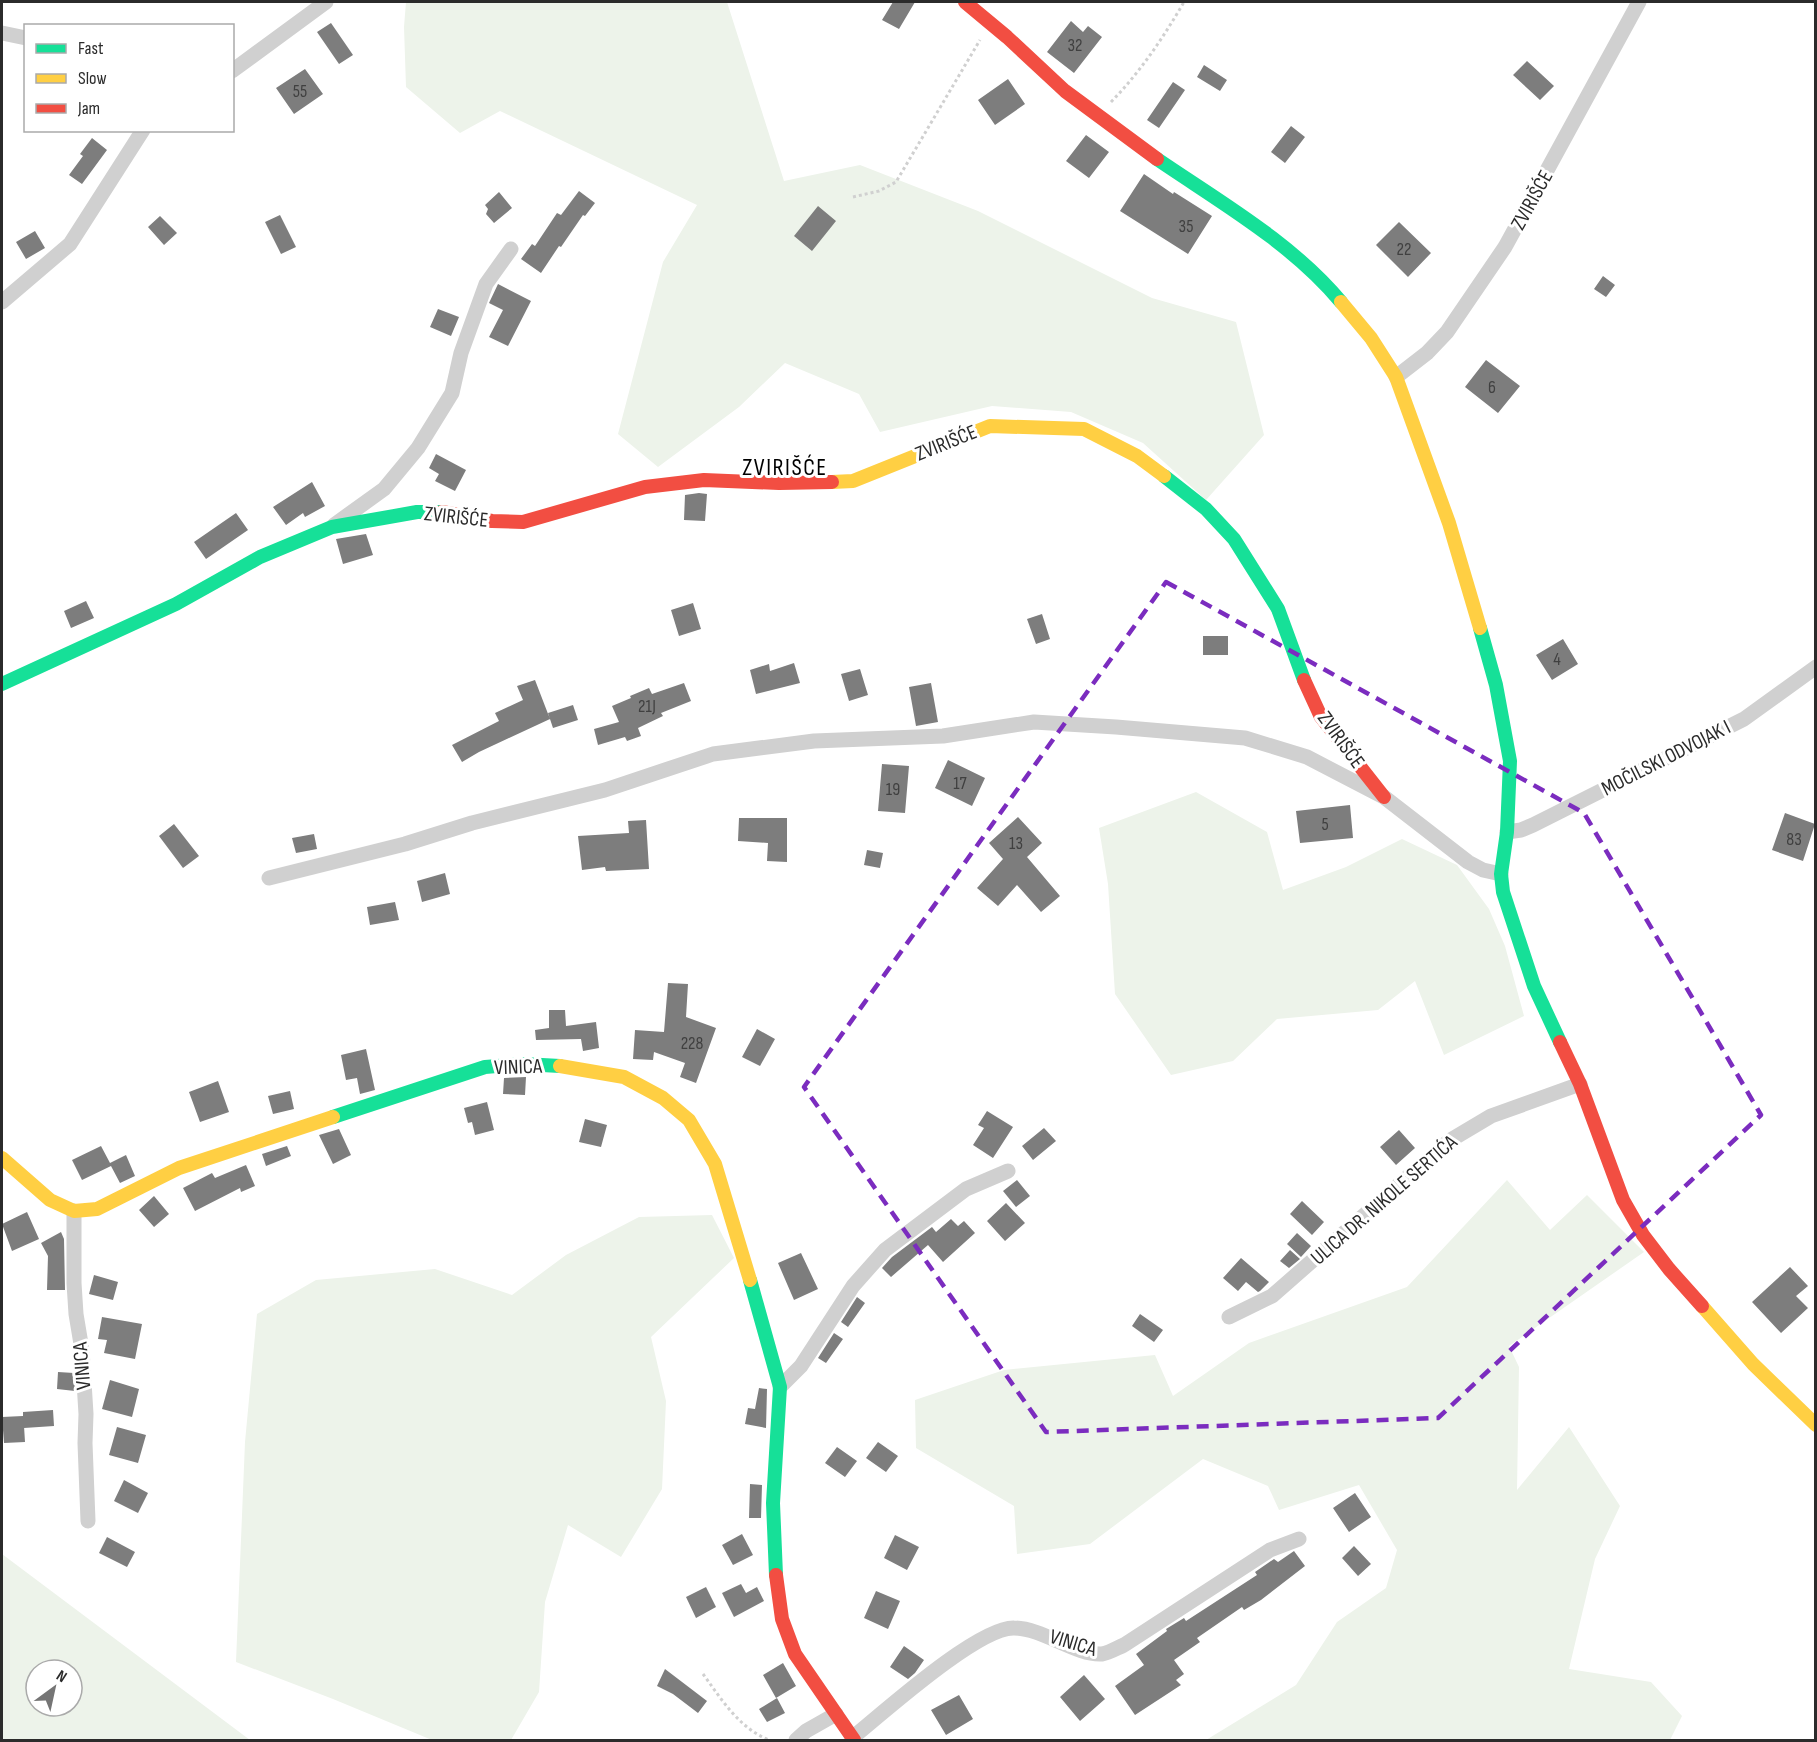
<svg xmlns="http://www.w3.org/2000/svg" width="1817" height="1742" font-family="'Sofia Sans Condensed',sans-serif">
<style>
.green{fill:#edf3ea;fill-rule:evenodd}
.building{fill:#7d7d7d}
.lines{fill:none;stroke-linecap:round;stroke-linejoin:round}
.path{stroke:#d0d0d0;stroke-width:3;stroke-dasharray:3 3;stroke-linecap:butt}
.street{stroke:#d0d0d0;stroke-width:15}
.fast{stroke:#16e098;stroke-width:14}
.slow{stroke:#ffcf43;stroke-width:14}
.jam{stroke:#f24e42;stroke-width:14}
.marked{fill:none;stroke:#7b2cbf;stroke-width:4.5;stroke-dasharray:12 8;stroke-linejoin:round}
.labels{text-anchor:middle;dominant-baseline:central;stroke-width:6;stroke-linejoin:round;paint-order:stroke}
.number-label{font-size:18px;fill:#404040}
.street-label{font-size:21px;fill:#2b2b2b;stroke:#fff}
.quarter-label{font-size:24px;letter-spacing:1.5px;fill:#000;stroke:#fff}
</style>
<rect width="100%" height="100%" fill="#fff"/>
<path class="green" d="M406 2H727L784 181 860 165 978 211 1152 298 1236 322 1264 435 1206 500 1143 443 1071 412 992 406 880 432 859 394 785 363 739 407 658 467 618 434 663 262 697 205 500 111 460 133 406 87 404 27Z
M1196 792 1267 832 1283 890 1346 867 1402 839 1457 865 1489 909 1505 946 1524 1016 1444 1055 1415 981 1378 1010 1277 1019 1233 1061 1171 1075 1115 994 1108 884 1099 828Z
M1507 1180 1550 1230 1587 1195 1644 1252 1509 1346 1519 1367 1517 1490 1569 1427 1620 1506 1595 1559 1569 1669 1651 1682 1682 1716 1670 1740H1206L1296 1685 1337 1622 1386 1588 1397 1550 1359 1485 1279 1510 1268 1486 1203 1459 1090 1544 1017 1554 1014 1506 916 1448 915 1400 1004 1370 1155 1355 1173 1396 1249 1343 1407 1287Z
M712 1215 734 1258 651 1337 666 1401 662 1489 621 1557 568 1525 545 1602 539 1692 511 1740H432L333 1699 236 1662 245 1442 257 1314 316 1280 435 1269 512 1295 566 1255 639 1217Z
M2 1554 250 1740H2ZM36 1670H72V1706H36Z"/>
<path class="building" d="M893 2H915L899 29 882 20Z
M1071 21 1083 32 1088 26 1102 37 1074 73 1047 52Z
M331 23 353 55 339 64 317 32Z
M1527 61 1554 86 1540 100 1513 75Z
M1204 65 1227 80 1220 91 1197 77Z
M305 69 323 94 294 114 276 88Z
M1008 79 1025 104 995 125 978 100Z
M1173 82 1185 90 1159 128 1147 120Z
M1291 126 1305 137 1285 163 1271 152Z
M1086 135 1109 152 1089 178 1066 161Z
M92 138 107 150 82 184 69 175 83 156 80 154Z
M1144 174 1173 194 1174 192 1212 216 1188 254 1120 211Z
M579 191 595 203 585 216 583 215 561 247 559 246 541 273 521 259 532 244 535 246 557 213 561 215Z
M499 192 512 208 494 223 486 214 488 209 485 205Z
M818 206 836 221 812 251 794 236Z
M280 215 296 247 281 254 265 222Z
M160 216 177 233 164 245 148 227Z
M1399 222 1431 253 1408 277 1376 245Z
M35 231 45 248 26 259 16 242Z
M1603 276 1615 285 1606 297 1594 289Z
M498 284 531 301 508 346 489 337 503 310 489 303Z
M438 309 459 317 451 336 430 327Z
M1486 360 1520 386 1498 413 1465 387Z
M436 454 466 470 455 491 435 481 439 474 429 468Z
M312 482 325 506 305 517 303 513 286 525 273 507Z
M699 493 707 494 705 521 684 520 685 495Z
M236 513 248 530 206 559 194 542Z
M366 534 373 555 343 564 336 539Z
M86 601 94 618 71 628 64 611Z
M693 603 701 629 679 636 671 610Z
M1042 614 1050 639 1036 644 1027 619Z
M1203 636H1228V655H1203Z
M1563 639 1578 664 1552 680 1536 655Z
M794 663 800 683 756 694 750 670 769 664 770 671Z
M860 669 868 695 849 701 841 674Z
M535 680 550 719 479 752 462 762 452 745 499 721 495 713 523 700 517 686Z
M684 683 691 701 661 713 663 716 638 728 641 736 627 741 625 737 598 745 594 729 619 722 612 706 631 698 630 696 649 688 652 694Z
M931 683 938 722 916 726 909 687Z
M573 705 578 720 553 728 548 713Z
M948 760 985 778 972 806 935 788Z
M882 764 909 766 905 813 878 811Z
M1350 805 1353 838 1300 843 1296 811Z
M1785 813 1815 824 1803 861 1772 850Z
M1018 817 1042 843 1027 857 1060 896 1041 912 1017 885 998 906 977 888 1003 859 989 843Z
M739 818H787V862L767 861 768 843 738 841Z
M646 820 649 869 606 871 605 867 582 870 578 836 629 833 628 821Z
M174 824 199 856 183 868 159 836Z
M314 834 317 849 296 853 292 838Z
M867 850 883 853 880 868 864 865Z
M445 873 450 894 422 902 417 881Z
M395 902 399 920 370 925 367 907Z
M668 983 688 984 686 1017 716 1028 696 1083 680 1077 685 1063 654 1052 653 1060 633 1059 635 1030 664 1032Z
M549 1010H565L566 1026 596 1022 599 1048 583 1051 581 1039 536 1040 535 1030 549 1028Z
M757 1029 775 1039 760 1066 742 1057Z
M366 1049 375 1090 360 1094 357 1078 346 1080 341 1055Z
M526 1077 525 1095 503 1094 504 1078Z
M218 1081 229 1112 200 1122 189 1092Z
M290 1091 294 1109 273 1114 268 1096Z
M487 1102 494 1130 475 1135 472 1122 468 1123 464 1108Z
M987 1111 1013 1127 993 1158 973 1145 984 1128 978 1125Z
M585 1119 607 1125 601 1147 579 1142Z
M1044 1128 1056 1141 1033 1160 1022 1146Z
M339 1129 351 1155 333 1164 319 1135Z
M1399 1130 1415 1148 1396 1165 1380 1147Z
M101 1146 110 1163 126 1155 135 1176 120 1183 111 1166 82 1180 72 1160Z
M287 1146 291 1156 266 1166 262 1154Z
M246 1165 255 1186 241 1192 240 1188 195 1211 183 1188 212 1173 215 1178Z
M1017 1180 1030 1196 1016 1207 1003 1191Z
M154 1196 169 1214 154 1227 139 1210Z
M1302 1201 1324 1222 1312 1235 1290 1214Z
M1006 1203 1025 1223 1005 1241 987 1221Z
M27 1212 39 1239 12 1251 2 1224Z
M951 1219 958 1226 964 1221 975 1233 943 1262 928 1245 891 1277 882 1268 892 1257 932 1227 936 1232Z
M61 1232 64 1239 65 1290H47L48 1256 41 1243Z
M1297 1233 1311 1246 1301 1257 1287 1244Z
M1290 1250 1300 1259 1289 1268 1280 1261Z
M801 1253 818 1289 794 1300 778 1263Z
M1241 1258 1269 1282 1260 1291 1258 1292 1246 1282 1238 1291 1223 1278Z
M1790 1267 1808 1286 1796 1296 1808 1308 1781 1333 1752 1302Z
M94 1275 118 1282 113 1300 89 1294Z
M857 1297 865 1303 848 1327 841 1322Z
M1140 1314 1163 1330 1154 1342 1132 1326Z
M102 1317 142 1324 135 1359 104 1353 107 1340 98 1339Z
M834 1333 843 1339 826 1363 818 1358Z
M58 1372 74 1373 75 1391 57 1389Z
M110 1380 139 1389 132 1417 102 1409Z
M759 1388 767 1389 766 1428 745 1424 748 1408 755 1409Z
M53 1410 54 1426 24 1428V1426L25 1442 4 1443 2 1417 23 1416V1412Z
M117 1427 146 1435 138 1463 109 1455Z
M878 1442 898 1456 886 1472 866 1458Z
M837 1447 857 1461 845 1477 825 1463Z
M124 1480 148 1493 138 1513 114 1501Z
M750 1484 762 1485 761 1518H749Z
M1355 1493 1371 1517 1349 1532 1333 1508Z
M742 1534 753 1555 733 1565 722 1545Z
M895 1535 919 1547 907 1570 884 1558Z
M107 1537 135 1552 127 1567 99 1553Z
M1354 1546 1371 1564 1358 1576 1342 1558Z
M1294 1551 1305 1566 1261 1600 1244 1610 1242 1607 1197 1638 1200 1642 1174 1660 1184 1674 1176 1680 1181 1685 1135 1715 1115 1686 1144 1665 1136 1654 1167 1631 1166 1629 1184 1618 1186 1621 1257 1575 1255 1572 1274 1559 1278 1562Z
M741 1584 746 1593 757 1587 764 1601 734 1617 722 1593Z
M706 1587 716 1607 696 1618 686 1597Z
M876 1591 900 1601 888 1629 864 1618Z
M904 1646 924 1660 915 1673 908 1679 890 1667Z
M783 1663 796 1686 776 1698 763 1675Z
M665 1669 707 1701 698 1713 673 1694 657 1686Z
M1084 1675 1105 1699 1080 1721 1060 1697Z
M959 1695 973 1719 946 1735 931 1710Z
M777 1698 785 1713 767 1722 759 1709Z"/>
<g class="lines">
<path class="path" d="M1111 102C1141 71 1163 38 1184 2
M853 197 879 191 896 182 980 40
M703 1674C722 1700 739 1728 769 1740"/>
<path class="street" d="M2 33 26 38
M232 71 326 2
M2 302 70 244 143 130
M1396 377 1427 353 1447 332 1505 247 1639 2
M334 525 384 489 418 448 452 393 461 353 486 284 511 249
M1507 832 1521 830 1533 825 1744 719 1816 667
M269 878 405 844 472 823 605 790 713 754 814 741 943 736 1034 722 1116 727 1245 738 1307 757 1384 797 1468 862 1483 870 1501 874
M74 1211V1283L76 1314 82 1350 86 1414 85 1443 88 1521
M1229 1317 1272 1296 1449 1141 1491 1116 1580 1084
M780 1387 801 1366 853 1286 885 1250 966 1189 1008 1171
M852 1738C883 1713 978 1627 1014 1628 1043 1628 1076 1656 1102 1654 1109 1653 1117 1648 1124 1645L1270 1550 1299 1539
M796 1740 806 1731 836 1714"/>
<path class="fast" d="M1157 159C1220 202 1292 243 1341 302
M1164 476 1206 509 1234 539 1278 609 1304 680
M1480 628 1496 685 1510 761 1507 832 1501 874 1503 892 1534 986 1560 1042
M2 684 176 604 260 557 332 527 417 512H442
M333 1117 485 1067 524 1064 560 1066
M750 1280 780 1387 773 1503 776 1575"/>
<path class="slow" d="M1341 302 1371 338 1396 377 1449 523 1480 628
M832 482 853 481 990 426 1084 429 1137 456 1164 476
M560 1066 624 1077 663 1098 689 1120 715 1164 750 1280
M2 1158 50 1200 74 1211 97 1209 179 1168 333 1117
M1702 1306 1753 1364 1816 1425"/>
<path class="jam" d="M965 2 1007 37 1065 91 1157 159
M442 512 492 521 523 522 645 487 704 480 779 483 832 482
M1304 680 1321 717 1384 797
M1560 1042 1580 1084 1623 1200 1643 1235 1669 1269 1702 1306
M776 1575 782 1619 795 1654 854 1740"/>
</g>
<path class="marked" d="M1166 582 1584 813 1761 1115 1438 1418 1046 1432 804 1087Z"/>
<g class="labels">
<g class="number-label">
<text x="1075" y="45">32</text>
<text x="300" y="91">55</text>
<text x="1186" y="226">35</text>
<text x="1404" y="249">22</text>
<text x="1492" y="387">6</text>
<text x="1557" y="659">4</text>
<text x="647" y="706">21J</text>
<text x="960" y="783">17</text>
<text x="893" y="789">19</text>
<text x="1325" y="824">5</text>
<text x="1794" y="839">83</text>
<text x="1016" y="843">13</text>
<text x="692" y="1043">228</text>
</g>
<g class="street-label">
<text transform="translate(1532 200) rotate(-61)">ZVIRIŠĆE</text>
<text transform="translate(946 443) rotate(-22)">ZVIRIŠĆE</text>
<text transform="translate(456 517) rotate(6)">ZVIRIŠĆE</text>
<text transform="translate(1341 740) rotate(54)">ZVIRIŠĆE</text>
<text transform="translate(1666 758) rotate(-27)">MOČILSKI ODVOJAK I</text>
<text transform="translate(518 1067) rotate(-2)">VINICA</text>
<text transform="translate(1384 1200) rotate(-41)">ULICA DR. NIKOLE SERTIĆA</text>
<text transform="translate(82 1366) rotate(-95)">VINICA</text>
<text transform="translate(1073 1643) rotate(17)">VINICA</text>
</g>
<g class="quarter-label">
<text x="785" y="467">ZVIRIŠĆE</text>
</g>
</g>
<rect width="1817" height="1742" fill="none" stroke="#2b2b2b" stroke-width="6"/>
<rect x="24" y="24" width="210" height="108" fill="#ffffff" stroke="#aaaaaa" stroke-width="1.5"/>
<rect x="36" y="44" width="30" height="9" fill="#16e098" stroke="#aaaaaa" stroke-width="1.5"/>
<text x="78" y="54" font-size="18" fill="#2b2b2b">Fast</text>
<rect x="36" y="74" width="30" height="9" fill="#ffcf43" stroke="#aaaaaa" stroke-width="1.5"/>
<text x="78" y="84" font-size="18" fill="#2b2b2b">Slow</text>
<rect x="36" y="104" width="30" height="9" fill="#f24e42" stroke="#aaaaaa" stroke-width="1.5"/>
<text x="78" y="114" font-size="18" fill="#2b2b2b">Jam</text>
<g transform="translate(54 1688) rotate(33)"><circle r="28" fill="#ffffff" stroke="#aaaaaa" stroke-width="1.5"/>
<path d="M0-4.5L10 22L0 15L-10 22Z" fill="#757575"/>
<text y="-9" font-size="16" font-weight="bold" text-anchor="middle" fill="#2b2b2b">N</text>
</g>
</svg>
